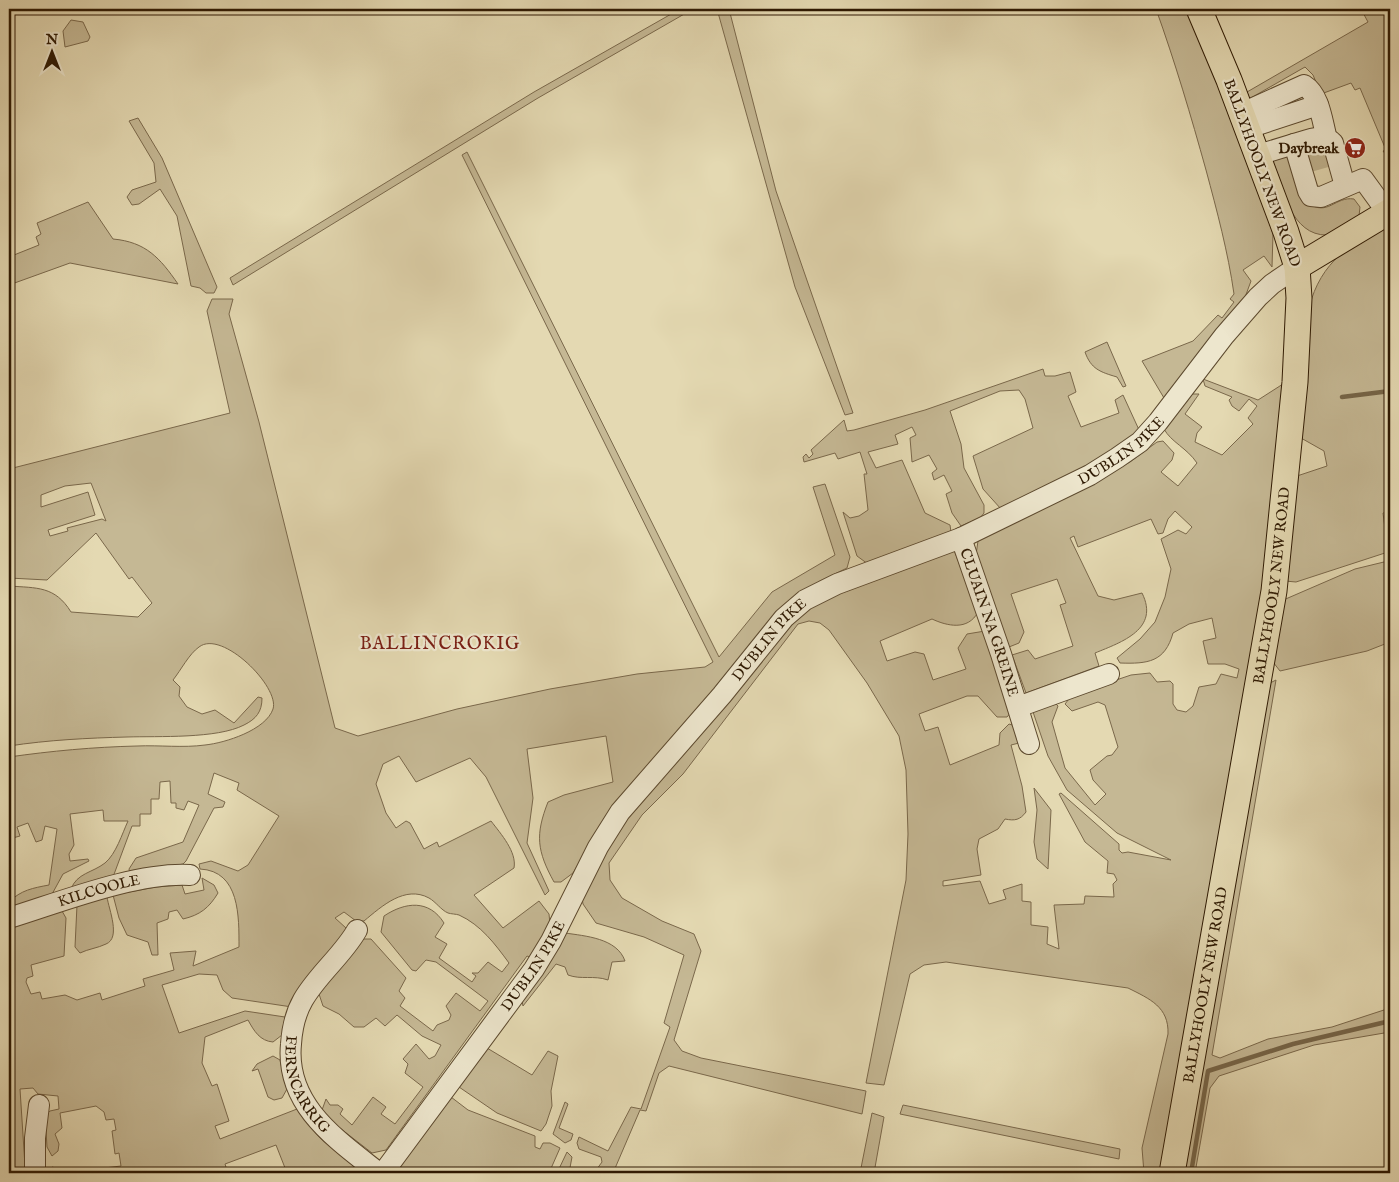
<svg xmlns="http://www.w3.org/2000/svg" width="1399" height="1182" font-family="'IM FELL English',serif">
<style>
.green{fill:#c5b894;stroke:#7a684b;fill-rule:evenodd}
.lines{fill:none;stroke-linecap:round;stroke-linejoin:round}
.stream{stroke:#766548;stroke-width:4.5}
.minor-tunnel{stroke:#c0b38f;stroke-width:20;stroke-dasharray:20 10;stroke-linecap:butt}
.minor-casing{stroke:#5c492e;stroke-width:22}
.major-casing{stroke:#2e1902;stroke-width:27}
.minor{stroke:#ede6cd;stroke-width:20}
.major{stroke:#e4d9b2;stroke-width:25}
.labels{text-anchor:middle;dominant-baseline:central;stroke-width:4.5;stroke-linejoin:round;paint-order:stroke}
.poi-label{font-size:15px;font-weight:bold;fill:#2e1902;stroke:#ede6cd;text-anchor:end}
.street-label{font-size:15px;fill:#2e1902;stroke:#ede6cd}
.quarter-label{font-size:18px;letter-spacing:1px;fill:#7a1f14;stroke:#ede6cd}
</style>
<rect width="100%" height="100%" fill="#e4d9b2"/>
<filter id="stains"><feTurbulence type="fractalNoise" baseFrequency=".004" numOctaves="4"/><feColorMatrix values="0 0 0 0 .2 0 0 0 0 .09 0 0 0 0 .02 0 0 0 .5 -.17"/></filter>
<radialGradient id="worn" r=".72"><stop offset=".6" stop-color="#630" stop-opacity="0"/><stop offset="1" stop-color="#630" stop-opacity=".3"/></radialGradient>
<path class="green" d="M680 9H693L538 98 233 285 230 278 534 92Z
M717 9H729L776 191 853 413 845 415 795 287Z
M1156 9H1191L1246 153 1273 234 1272 267 1264 256 1243 270 1251 281 1244 300 1164 398 1142 361 1193 341 1218 315 1222 318 1234 302 1230 299 1234 294C1228 252 1217 211 1206 170 1191 116 1175 62 1156 9Z
M1361 9H1390V160L1383 151 1386 150 1360 88 1355 90 1351 83 1321 94 1313 75 1305 67 1249 99 1247 92 1368 22Z
M71 20 83 22 90 37 88 41 65 47 63 31Z
M138 118 162 158 217 287 214 293H206L200 288 191 286 177 216 160 189 139 204 132 205 127 197 132 190 156 182 154 163 129 121Z
M467 152 719 657 772 592 835 555 813 487 825 484 850 557 847 568 820 581 786 603 594 838 573 873 561 882H554C537 851 535 835 548 802L564 795 613 782 606 736 527 749 533 798 527 843 549 891 545 895 486 777 470 758 416 782 399 756 383 764 376 784 386 813 396 828 406 821 410 823 424 849 437 842 439 847 491 821C501 834 517 852 514 868L474 895 503 928 539 901 549 914 550 924 532 958 527 956 386 1150 372 1153 332 1122 322 1110 326 1099 330 1105H338L343 1109 340 1114 352 1125 373 1097 386 1107 381 1114 395 1124 423 1087 405 1073 408 1064 403 1059 416 1044 429 1059 435 1056 441 1045 422 1036 397 1015 385 1026 376 1018 364 1027H354L339 1014 323 1006 318 991 363 939H371L406 978 399 991 405 998 400 1006 433 1031 437 1025 449 1020 451 1015 446 1006 456 993 480 1011 488 1001 436 962 426 960 416 971 412 970 381 932 384 916C405 902 429 899 444 923L435 937 447 944 439 958 472 982 476 976 472 973H478L488 962 502 972 509 963C495 944 481 925 459 915 456 914 451 914 448 913 441 910 436 902 429 898 405 885 382 906 364 921H356L344 912 335 918 346 928 347 934 292 1007 232 998 223 990 217 975 199 974 162 985 179 1033 245 1011 285 1017 282 1035 273 1042C260 1041 254 1031 248 1020L205 1037 202 1063 212 1086 217 1084 229 1121 215 1126 220 1139 297 1109 319 1137 354 1166 358 1173H287L276 1145 225 1164 228 1173H51L52 1167 71 1172 121 1166 119 1153 115 1154 112 1131 116 1130 114 1119 106 1120 104 1112 96 1106 60 1113 62 1128 55 1134 59 1144 58 1151 52 1156 47 1147 45 1115 50 1111 59 1109 58 1096 38 1094 33 1088 20 1089 25 1166 20 1173H9L11 1121H9V936L11 925 62 911 66 918 64 956 31 965 33 976 27 978 26 982 31 994 40 992 42 999 65 995 77 1000 100 993 102 1000 145 986 143 979 174 970 170 953 196 951 193 966 239 947C239 917 240 871 200 869L199 864 211 861 238 871 248 865 279 816 237 790 239 783 214 773 208 794 225 802 223 807 214 808 186 861 183 864 130 874 129 869 136 858 183 842 199 805 188 801 184 810 176 808V803H171L170 781 160 782 159 799H151V814H140V826H132L113 877 71 889C77 873 92 873 105 863 116 854 122 834 128 821H104L103 810 70 814 74 845 69 854 70 861 88 859 89 861 63 874 51 896 13 908 9 907V902C21 890 33 888 49 885L57 829 45 826 42 840 36 842 28 823 17 827 20 836 9 839V757C51 751 94 747 137 746 160 745 183 748 205 745 225 743 266 730 273 709 280 687 222 629 199 647 189 654 181 670 173 680L180 687 179 696 187 707 202 714 215 710 234 723 258 697 262 698C262 712 256 719 244 725 217 739 158 736 127 737 88 738 48 740 9 746V586C37 588 55 586 71 612L138 617 152 603 132 577 129 579 96 533 47 580 9 578V469L230 413 207 311 212 299H233L229 314 259 422 335 728 358 736 457 709 550 689 637 674 705 667 713 662 462 155ZM91 483 106 521 102 519 67 528 68 531 50 536 48 530 95 515 88 492 41 507V495L65 486Z
M1286 152 1308 203C1328 217 1335 196 1354 199L1360 207 1359 216 1327 235C1292 236 1281 188 1272 162L1274 157Z
M88 202 113 239C146 242 160 258 178 284L70 263 9 285V257L39 245 36 237 41 234 37 223Z
M1390 220V512L1383 513 1388 552 1296 582 1285 581 1297 476 1327 466 1324 451 1301 438 1309 308C1321 260 1351 245 1390 220Z
M1107 342 1126 386 1123 387 1117 377C1100 372 1091 369 1085 352Z
M1043 369 1045 376H1055L1070 372 1076 392 1068 396 1081 427 1119 413 1115 400 1123 395 1140 432 1112 455 1001 509 983 489 973 456 1033 428 1025 399 1019 390 1000 391 950 411 961 444 964 468 984 505V513L980 518 961 526 952 513 946 494 952 491 944 475 934 480 932 473 937 469 929 455 912 462 910 438 916 435 912 427 895 435 898 444 868 452 876 468 902 460 925 513 950 525 951 532 868 564 857 556 843 512 850 518 859 516 868 510 864 474H867L860 452 838 459 835 453 804 462 803 457 806 454 809 458 813 454 811 450 844 420 847 431 854 430 925 410Z
M1203 379 1258 400 1283 384 1266 585 1161 1173H1144L1142 1148 1168 1034C1169 1007 1150 999 1128 988L946 962 924 965 910 974 884 1085 866 1083 906 880 908 834 906 770 899 736 867 683 829 630 820 623 809 621 798 624 683 774 642 815 609 863 610 880 622 898 662 921 694 934 701 951 674 1040 682 1051 701 1058 866 1091 862 1114 669 1066 659 1073 646 1111 640 1110 613 1173H594L602 1162 601 1157 579 1149 577 1143 579 1137 608 1151 631 1107 641 1109 670 1027 664 1023 684 955 644 937 596 923 583 904 582 898 607 842 786 625 822 600 954 550 978 612C968 631 947 626 932 619L880 641 887 661 915 652 924 654 933 680 966 669 958 648 967 634 985 631 1012 711 1007 717H997L978 696H967L919 714 925 731 938 727 950 765 999 745 1000 733 1009 724 1019 727V743L1011 745 1022 786 1026 812C1020 820 1015 821 1005 819L998 829 979 839 977 849 981 875 943 881V886L980 881 989 904 1006 899 1003 890 1022 884V901L1031 902V925L1048 927 1047 944 1059 949 1054 905 1084 904 1085 896 1114 897 1113 884 1117 880 1114 874 1107 873 1108 861 1085 842 1059 794 1061 793 1119 844V850L1122 853 1128 852 1171 860 1117 833 1067 790 1048 756 1032 709 1053 701 1058 706 1052 722 1065 768 1095 805 1106 794 1093 780 1090 770 1107 756 1112 755 1118 747 1105 705 1098 702 1072 711 1065 704 1072 695 1131 675 1150 673 1157 682 1170 681 1173 684V704L1177 710 1186 712 1193 706 1199 687 1216 684 1221 674 1237 678 1239 669 1225 664H1208L1203 641 1216 638 1212 618 1189 624 1173 633C1165 662 1148 664 1120 663L1117 658 1140 639 1155 622 1165 597 1171 569 1161 539 1178 530 1186 534 1192 527 1175 511 1168 519 1163 533 1158 534 1151 519 1078 547 1074 536 1070 538 1098 596 1114 600 1142 593C1160 629 1122 642 1095 653L1099 666 1026 693 1012 655 1028 650 1035 659 1073 646 1060 605 1066 603 1057 579 1011 594 1024 632 1019 643 1009 647 976 555 978 541 1130 462 1157 442 1163 441 1174 453 1172 460 1161 472 1178 486 1197 463C1187 448 1171 442 1164 429L1191 394H1199L1185 414 1202 427 1197 433 1195 442 1222 455 1253 424 1248 418 1257 406 1249 399 1239 411 1232 406 1229 400 1232 397 1205 386Z
M1388 561 1390 562V642L1367 651 1280 671 1273 662 1281 601 1355 569Z
M1276 680 1212 1055 1220 1058 1268 1039 1332 1027 1390 1008V1032L1314 1045 1219 1076 1210 1088 1195 1173H1180L1270 683Z
M1034 788 1051 810 1048 869 1037 859 1034 842 1037 810Z
M202 878 214 885 218 893C209 908 200 915 183 919L177 910 169 912 168 919 157 923 158 955H152L148 942 127 935 119 918 113 895 156 887 182 885 185 894 204 890Z
M107 897C109 910 121 938 106 944 98 948 88 949 80 953L75 947 77 905Z
M565 933C585 936 617 938 625 961L612 962 608 980C594 975 581 980 568 975L565 967 556 964 523 1006 522 1001Z
M487 1048 532 1075 548 1051 558 1056 551 1091 552 1106 546 1124 541 1131 497 1113 459 1087Z
M273 1056 280 1060 287 1089 282 1098 274 1100 268 1097 258 1069 252 1071 257 1064Z
M451 1097 468 1110 535 1136V1147L540 1149 543 1143H550L560 1148 549 1173H393Z
M565 1102 568 1104 559 1128 573 1134 571 1140 565 1143 553 1134Z
M903 1105 1120 1149 1119 1159 900 1114Z
M872 1113 884 1117 874 1173H860Z
M567 1152 572 1157 569 1173H557Z"/>
<g class="lines">
<path class="stream" d="M1342 397 1390 391
M1191 1173 1208 1071 1293 1044 1390 1021"/>
<path class="minor-tunnel" d="M1315 150 1323 178"/>
<g class="minor-casing">
<g id="minor">
<path d="M1242 113 1304 85C1320 95 1322 121 1327 139"/>
<path d="M1248 128 1318 105"/>
<path d="M1294 144C1306 141 1323 132 1333 143L1345 186"/>
<path d="M1258 155 1294 144 1308 191 1311 196 1321 197 1363 179 1387 212"/>
<path id="s1" d="M961 538 1001 654 1029 744"/>
<path d="M1018 707 1109 674"/>
<path id="s2" d="M9 918C61 902 136 872 190 875"/>
<path id="s3" d="M357 930C343 955 318 974 303 1000 295 1014 292 1028 291 1044 285 1105 336 1139 379 1173"/>
<path d="M35 1173V1138L39 1105"/>
<path id="s4" d="M383 1173 534 969 551 941 598 847 620 812 722 695 784 618 805 600 837 584 961 538 1090 475 1117 458 1140 442 1158 422 1224 336 1258 297 1272 284 1297 267"/>
</g>
</g>
<g class="major-casing">
<g id="major">
<path d="M1297 267 1390 211"/>
<path id="s5" d="M1172 1173 1274 591 1295 382 1299 298 1297 267 1286 232 1229 80 1199 9"/>
</g>
</g>
<use href="#minor" class="minor"/>
<use href="#major" class="major"/>
</g>
<defs>
<g id="supermarket-disc" transform="scale(1.125)"><circle r="9.5" fill="#8f2418" stroke="#ede6cd"/><path d="M-6-5.5h2.5l.6 2H6L4.5 2H-2.5L-4.4-4H-6ZM-1.5 3.2a1.3 1.3 0 1 0 .1 0ZM3 3.2a1.3 1.3 0 1 0 .1 0Z" fill="#fff"/></g>
</defs>
<g fill-rule="evenodd">
<use href="#supermarket-disc" x="1355" y="148"/>
</g>
<g class="labels">
<g class="poi-label">
<text x="1339" y="148">Daybreak</text>
</g>
<g class="street-label">
<text transform="translate(1262 173) rotate(70)">BALLYHOOLY NEW ROAD</text>
<text stroke="none"><textPath href="#s4" startOffset="1066">DUBLIN PIKE</textPath></text>
<text stroke="none"><textPath href="#s5" startOffset="596">BALLYHOOLY NEW ROAD</textPath></text>
<text stroke="none"><textPath href="#s1" startOffset="89">CLUAIN NA GREINE</textPath></text>
<text stroke="none"><textPath href="#s4" startOffset="661">DUBLIN PIKE</textPath></text>
<text stroke="none"><textPath href="#s2" startOffset="94">KILCOOLE</textPath></text>
<text stroke="none"><textPath href="#s4" startOffset="256">DUBLIN PIKE</textPath></text>
<text stroke="none"><textPath href="#s5" startOffset="191">BALLYHOOLY NEW ROAD</textPath></text>
<text stroke="none"><textPath href="#s3" startOffset="179">FERNCARRIG</textPath></text>
</g>
<g class="quarter-label">
<text x="440" y="644">BALLINCROKIG</text>
</g>
</g>
<rect width="1399" height="1182" fill="none" stroke="#e4d9b2" stroke-width="30"/>
<rect x="10" y="10" width="1379" height="1162" fill="none" stroke="#2e1902" stroke-width="2.5"/>
<rect x="15" y="15" width="1369" height="1152" fill="none" stroke="#2e1902"/>
<g transform="translate(52 52)" stroke="#ede6cd" stroke-width="4" paint-order="stroke">
<path d="M0-4L9 19L0 12L-9 19Z" fill="#2e1902"/>
<text y="-8" font-size="14" font-weight="bold" text-anchor="middle" fill="#2e1902">N</text>
</g>
<rect width="100%" height="100%" filter="url(#stains)"/>
<rect width="100%" height="100%" fill="url(#worn)"/>
</svg>
